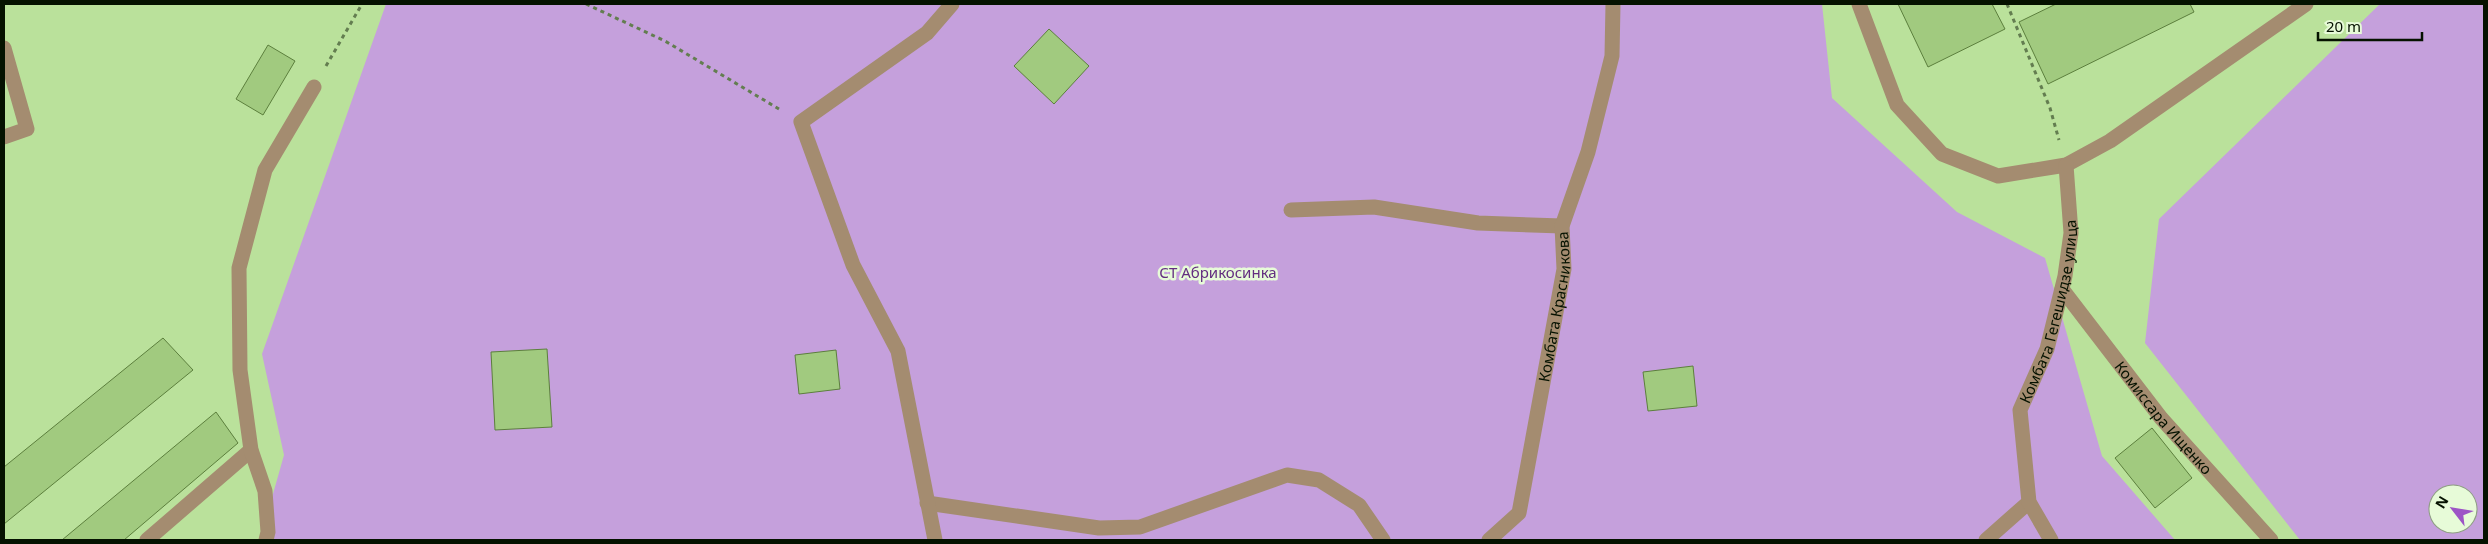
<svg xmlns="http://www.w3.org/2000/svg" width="2488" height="544" font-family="'Noto Sans',sans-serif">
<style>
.green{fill:#c5a0dc;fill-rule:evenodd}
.building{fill:#a1ca7f;stroke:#5c7f3d}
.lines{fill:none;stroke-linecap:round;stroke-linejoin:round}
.path{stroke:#637d50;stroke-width:3;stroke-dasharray:4 4;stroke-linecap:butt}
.minor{stroke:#a48c70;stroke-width:15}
.labels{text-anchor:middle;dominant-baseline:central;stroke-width:5;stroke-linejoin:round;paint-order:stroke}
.park-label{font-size:15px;fill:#632d80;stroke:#e7fbd8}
.street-label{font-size:15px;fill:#051200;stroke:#e7fbd8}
</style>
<rect width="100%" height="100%" fill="#bae19b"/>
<path class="green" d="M386 4H1822L1832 98 1957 212 2045 258 2102 456 2175 540H260L284 455 262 354Z
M2380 4H2484V540H2300L2145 343 2159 219ZM2438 494H2468V524H2438Z"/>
<path class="building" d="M1898 4H1992L2005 29 1928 67Z
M2056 4H2190L2194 12 2048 84 2019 22Z
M1049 29 1089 66 1054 104 1014 66Z
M268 45 295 61 263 115 236 99Z
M163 338 193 370 4 524V467Z
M547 349 552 427 495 430 491 352Z
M836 350 840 389 799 394 795 355Z
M1693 366 1697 406 1648 411 1643 372Z
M216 412 238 443 124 540H62Z
M2152 428 2192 478 2155 508 2115 458Z"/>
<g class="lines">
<path class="path" d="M586 4 665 41 779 109
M2007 4 2050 108 2059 140
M326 66 362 4"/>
<g class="minor">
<path d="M1859 4 1897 105 1942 154 1998 176 2066 165 2110 141 2306 4"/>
<path d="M4 48 27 129 4 137"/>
<path d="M1291 210 1374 207 1478 223 1562 226"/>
<path id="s1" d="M2062 289 2161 418 2271 540"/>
<path d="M927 503 1099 528 1140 527 1287 475 1319 480 1359 505 1383 540"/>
<path d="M147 540 251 450"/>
<path d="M266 540 268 532 265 491 251 450 240 370 239 268 265 170 314 87"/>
<path d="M935 540 898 351 853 265 801 122 927 33 952 4"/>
<path id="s2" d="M1489 540 1519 513 1564 269 1562 226 1588 152 1612 56 1613 4"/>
<path d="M1986 540 2029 502"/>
<path id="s3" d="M2051 540 2029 502 2020 410 2047 349 2065 276 2071 233 2066 165"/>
</g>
</g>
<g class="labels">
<g class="park-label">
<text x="1218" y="272">СТ Абрикосинка</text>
</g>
<g class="street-label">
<text stroke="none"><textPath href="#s2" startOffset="250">Комбата Красникова</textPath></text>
<text stroke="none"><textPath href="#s3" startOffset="240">Комбата Гегешидзе улица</textPath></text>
<text stroke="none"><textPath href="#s1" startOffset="164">Комиссара Ищенко</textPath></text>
</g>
</g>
<rect width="2488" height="544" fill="none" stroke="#051200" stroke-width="10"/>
<g transform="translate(2453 509) rotate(301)"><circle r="24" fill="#e7fbd8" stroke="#8d9e82"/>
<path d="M0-4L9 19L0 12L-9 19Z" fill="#9d54c6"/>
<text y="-8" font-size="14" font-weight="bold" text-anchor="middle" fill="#051200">N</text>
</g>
<path d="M2318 32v8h104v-8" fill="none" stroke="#051200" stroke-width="2.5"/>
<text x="2326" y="32" font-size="15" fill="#051200" stroke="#e7fbd8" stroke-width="4" paint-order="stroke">20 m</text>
</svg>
